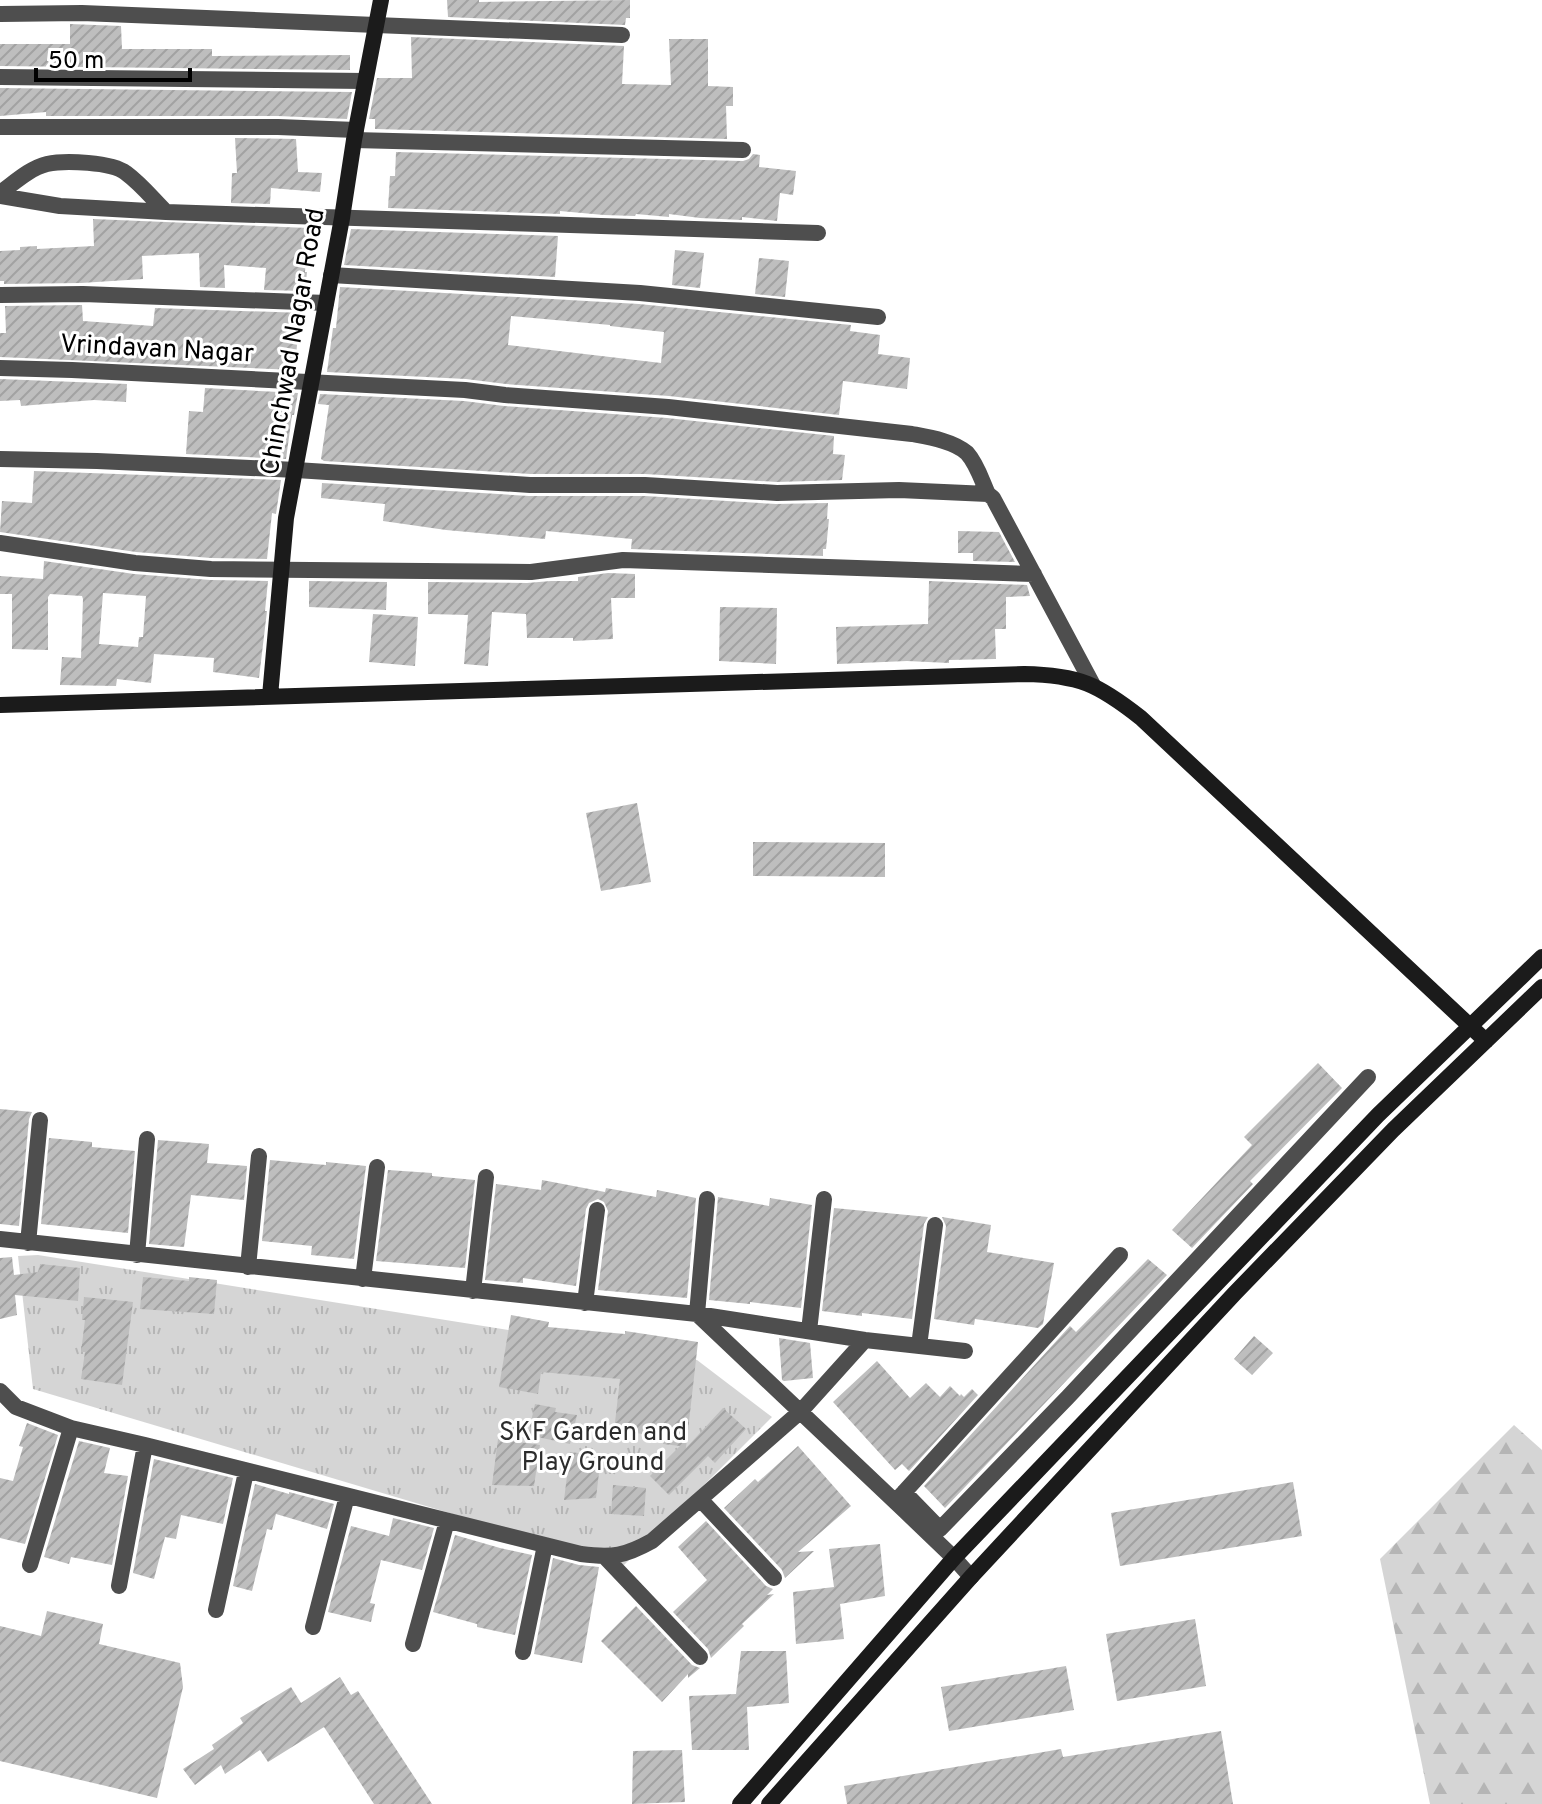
<svg xmlns="http://www.w3.org/2000/svg" width="1542" height="1804" font-family="Overpass,sans-serif">
<style>
.grass{fill:url(#grass-tufts)}
.forest{fill:url(#forest-firs)}
.building{fill:url(#building-hatch);fill-rule:evenodd}
.lines{fill:none;stroke-linecap:round;stroke-linejoin:round}
.street{stroke:#4e4e4e;stroke-width:16}
.secondary{stroke:#1b1b1b;stroke-width:16}
.labels{text-anchor:middle;dominant-baseline:central;stroke-width:6;stroke-linejoin:round;paint-order:stroke}
.street-label{font-size:26px;fill:#000;stroke:#fff}
.park-label{font-size:26px;fill:#2c2c2c;stroke:#fff}
</style>
<defs>
<pattern id="grass-tufts" width="24" height="20" patternUnits="userSpaceOnUse" patternTransform="scale(2)"><rect width="24" height="20" fill="#d5d5d5"/><path d="M3 7l-1-3M5 7V3M7 7l1-3M15 17l-1-3M17 17v-4M19 17l1-3" fill="none" stroke="#b5b5b5"/></pattern>
<pattern id="forest-firs" width="22" height="20" patternUnits="userSpaceOnUse" patternTransform="scale(2)"><rect width="22" height="20" fill="#d5d5d5"/><path d="M5 1l3.5 6h-7zM16 11l3.5 6h-7z" fill="#b5b5b5"/></pattern>
<pattern id="building-hatch" width="6" height="6" patternUnits="userSpaceOnUse" patternTransform="scale(2)"><rect width="6" height="6" fill="#bebebe"/><path d="M-1 1l2-2M0 6l6-6M5 7l2-2" fill="none" stroke="#a2a2a2"/></pattern>
</defs>
<rect width="100%" height="100%" fill="#fff"/>
<path class="grass" d="M38 1255 697 1360 772 1417 624 1565 33 1389 18 1256Z"/>
<path class="forest" d="M1514 1425 1542 1450V1804H1430L1380 1559Z"/>
<path class="building" d="M447 0H479V2L630 0V18H626L625 25 448 17Z
M70 24 121 26 122 49H212V56L350 55V70L0 66V44H70Z
M411 37 624 46 622 84 671 85 669 39H708V86L733 87V106H726L727 139 375 129V119H369L377 78H412Z
M0 88 352 92 347 119 278 116H46V112L0 116Z
M235 138 296 139 298 172 322 173 320 192 271 188 270 204 231 203 232 173H237Z
M396 152 743 161 749 159 753 154 760 155 759 167 796 171 793 195 780 193 777 221 742 217V220L700 218 669 214V217L636 214 635 216 604 215 560 211V214L388 208 390 176H395Z
M93 219 308 228 305 272H307L305 291 264 290 266 268 224 265 225 288 200 287 199 253 142 256 143 279 81 283 4 284V281H0V251L20 250V247L37 246V249L94 246Z
M351 229 558 236 555 277 344 265Z
M675 250 704 253 700 288 672 285Z
M759 258 789 261 785 297 755 294Z
M340 287 639 304 851 325 850 331 880 335 878 354 910 358 907 389 843 381 839 415 669 396 506 384 466 379 327 372 333 328H336ZM511 316 610 325V326L664 332 661 363 508 345Z
M82 305 83 321 153 326 155 308 304 313 303 332H298L295 370 0 357V333H6L5 306Z
M0 379 127 384 126 402 94 400 21 406 20 400 0 401Z
M205 388 298 393 294 415H292L286 459 186 454 189 411 203 412Z
M320 394 464 401 504 406 667 418 834 436 833 454 845 455 842 480 777 482 645 474H530L324 461 321 459 329 405 318 404Z
M34 471 281 480 276 514 272 513 267 559 211 558 136 552 0 532 2 501 32 503Z
M322 483 529 496H645L776 504 828 503 827 519H829L826 549H823V556L631 549 632 539 546 531 545 539 446 530 383 521 385 504 321 498Z
M958 531 999 532 1015 562 973 561V553H958Z
M44 561 134 574 210 580 268 581 265 611H267L259 678 213 672 214 658 154 654 151 683 117 679 116 686 60 685 62 657 81 658 83 599 82 596 50 594 48 597V650L12 649V594H0V576L43 579ZM103 593 146 596 143 637H139L138 647 99 644Z
M608 573 635 574V598H611L613 639 573 641V638H527L526 614 492 612 488 666 464 664 468 615 428 614V582L527 583 551 581H578V577Z
M309 581 387 582 386 610 309 607Z
M929 581 1027 585 1030 596 1006 597V629H995L996 659 949 660V663L907 661 837 664 836 627 928 624Z
M720 607 777 608 776 664 719 661Z
M373 614 418 617 415 666 369 662Z
M637 803 651 882 601 891 586 813Z
M753 842 885 843V877L753 876Z
M1318 1063 1342 1088 1250 1181 1253 1184 1192 1248 1172 1230 1252 1145 1244 1137Z
M0 1109 32 1112 29 1119 19 1226 0 1224Z
M49 1138 92 1142V1147L135 1151 128 1233 41 1224Z
M158 1140 209 1144 207 1163 247 1166 244 1200 191 1195 184 1247 149 1244Z
M270 1160 326 1165V1162L366 1166 354 1259 311 1255 312 1246 262 1241Z
M388 1170 432 1173V1176L475 1180 465 1268 376 1261Z
M542 1180 605 1192 606 1188 656 1197 657 1190 696 1198 687 1298 598 1290 608 1211 604 1202 598 1199 589 1203 586 1209 576 1286 523 1278V1283L485 1280 496 1184 541 1190Z
M718 1197 769 1206 770 1198 812 1205 801 1308 750 1302V1304L709 1300Z
M834 1208 928 1217 924 1224 912 1319 862 1313V1316L822 1311Z
M942 1217 991 1225 987 1252 1054 1263 1043 1324 1038 1328 975 1319 974 1325 934 1319 946 1226Z
M12 1257 14 1275 39 1272 40 1264 80 1268 78 1301 15 1295 17 1315 0 1319V1258Z
M1148 1259 1167 1275 945 1508 924 1486 1070 1326 1076 1332Z
M143 1277 189 1281V1277L217 1280 214 1314 140 1309Z
M84 1297 133 1302 122 1385 81 1379 85 1352H81L85 1320H82Z
M511 1315 549 1322 548 1327 625 1334V1331L698 1342 686 1448 723 1408 746 1429 715 1463 708 1456 669 1495 650 1476 680 1446 663 1444 664 1436 614 1431 620 1379 541 1372 538 1394 499 1387Z
M1254 1336 1273 1353 1252 1375 1234 1359Z
M779 1338 810 1343 813 1378 784 1381 782 1380Z
M877 1361 910 1398 926 1383 940 1397 950 1386 960 1396 961 1394 964 1397 972 1389 978 1395 909 1471 902 1464 895 1470 833 1402Z
M535 1404 556 1408 555 1412 577 1415 570 1444 528 1435Z
M27 1423 58 1435 25 1544 0 1538V1478L13 1481 23 1447 19 1446Z
M498 1439 540 1445 534 1486 492 1485Z
M79 1441 110 1448 104 1473 128 1476 112 1565 71 1557 69 1564 44 1557Z
M798 1446 851 1506 798 1552 814 1551 785 1578 782 1570 724 1508 755 1479 758 1482Z
M570 1452 601 1456 596 1498 564 1500Z
M154 1459 233 1478 223 1524 181 1515 176 1539 165 1537 154 1579 133 1573Z
M1293 1482 1302 1536 1120 1566 1111 1513Z
M255 1484 289 1494V1492L334 1504 327 1529 276 1514 272 1530 267 1529 252 1591 233 1586Z
M613 1485 646 1488 644 1516 611 1514Z
M393 1518 434 1528 422 1570 381 1560 370 1603 375 1604 371 1622 328 1612 351 1526 389 1536Z
M706 1521 766 1586 773 1589 767 1595 774 1594 742 1624 744 1626 711 1658 708 1649 673 1612 707 1580 678 1547Z
M455 1535 500 1548 532 1555 515 1635 477 1627V1624L433 1612Z
M880 1544 885 1596 840 1604 844 1639 796 1644 793 1592 834 1587 829 1549Z
M553 1558 579 1565 599 1567 582 1663 534 1654Z
M636 1606 692 1665 700 1668 688 1678V1674L662 1702 601 1641Z
M47 1611 103 1624 99 1644 180 1663 183 1687 157 1798 0 1761V1626L41 1636Z
M1195 1619 1206 1686 1117 1701 1106 1634Z
M741 1651H786L789 1703 747 1707 749 1750H692L689 1696 736 1694Z
M1066 1666 1074 1710 949 1731 941 1687Z
M340 1677 351 1695 358 1691 432 1804H374L324 1727 268 1762 260 1750 225 1774 221 1765 195 1785 183 1769 214 1749 212 1745 243 1723 240 1718 291 1687 301 1703Z
M1221 1731 1233 1804H847L844 1786 1061 1749 1063 1757Z
M682 1750 685 1802 632 1804 633 1751Z"/>
<g class="lines">
<path class="street" d="M0 14 82 13 622 35
M0 77 365 81
M0 127H278L356 130
M354 140 743 150
M0 193C14 183 30 168 47 164 65 160 112 162 126 173 141 184 153 199 166 212
M0 196 60 206 166 212 818 233
M331 275 640 293 878 317
M0 295 83 294 326 303
M0 368 72 370 465 390 505 395 668 407 912 434C928 437 954 441 967 453 977 464 982 481 988 494
M0 459 97 461 296 470 530 485H645L777 493 899 490 988 494 993 498 1093 685
M0 543 135 563 211 569 531 572 623 560 1034 574
M707 1199 697 1314 905 1511 954 1558 971 1577
M0 1239 697 1314 865 1340 965 1351
M28 1243 40 1120
M137 1255 147 1139
M248 1267 259 1156
M363 1279 377 1167
M473 1291 486 1177
M585 1303 597 1210
M809 1331 824 1199
M919 1346 935 1225
M0 1391 16 1407 71 1428 145 1445 581 1554C613 1558 625 1556 652 1541L801 1411 865 1340
M904 1492 940 1529 1068 1397 1368 1077
M700 1499 774 1578
M897 1500 1120 1255
M605 1557 700 1657
M30 1565 71 1428
M119 1586 145 1445
M216 1610 246 1472
M313 1627 347 1496
M413 1644 447 1521
M523 1652 545 1545"/>
<path class="secondary" d="M270 696 286 518 342 218 354 140 381 0
M0 705 1024 674C1079 675 1098 684 1141 718L1486 1041
M740 1804 954 1558 1378 1115 1542 957
M769 1804 971 1577 1235 1293 1393 1130 1542 987"/>
</g>
<g class="labels">
<g class="street-label">
<text transform="translate(294 342) rotate(-80)">Chinchwad Nagar Road</text>
<text transform="translate(157 350) rotate(3)">Vrindavan Nagar</text>
</g>
<g class="park-label">
<text x="593" y="1433">SKF Garden and<tspan x="593" dy="30">Play Ground</tspan></text>
</g>
</g>
<path d="M36 68v12h154v-12" fill="none" stroke="#000000" stroke-width="4"/>
<text x="48" y="68" font-size="24" fill="#000000" stroke="#ffffff" stroke-width="6" paint-order="stroke">50 m</text>
</svg>
